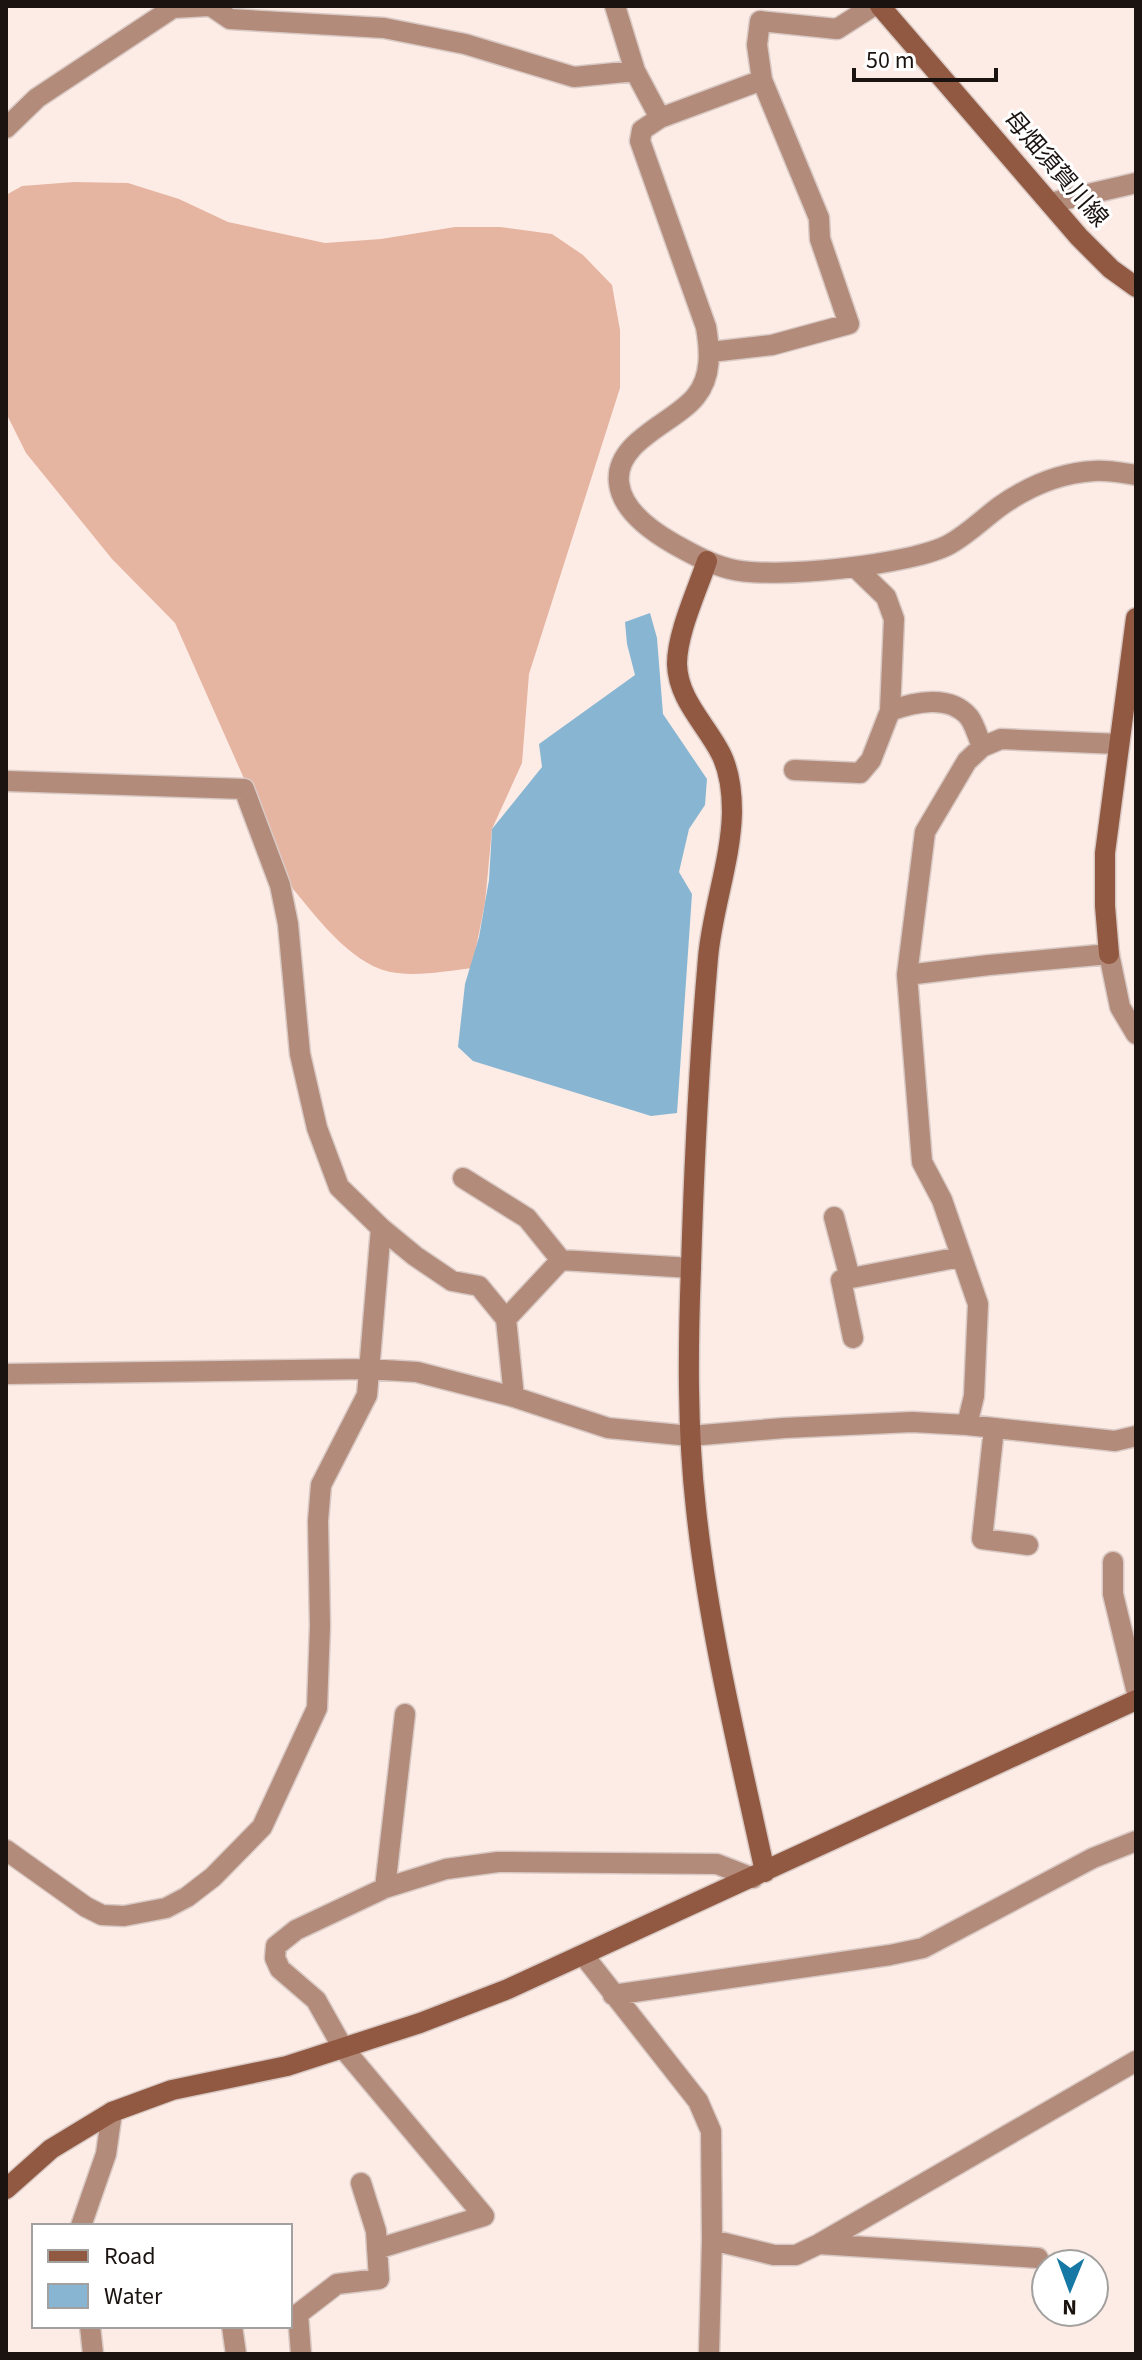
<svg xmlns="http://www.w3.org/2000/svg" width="1142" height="2360" font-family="'Source Sans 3','Noto Sans JP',sans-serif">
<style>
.forest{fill:#e6b5a2}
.water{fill:#88b6d2}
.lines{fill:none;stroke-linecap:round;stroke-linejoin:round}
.street-casing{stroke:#d9c9c4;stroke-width:23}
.secondary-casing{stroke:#d9c9c4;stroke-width:23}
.street{stroke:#b38b7a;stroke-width:20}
.secondary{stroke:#925942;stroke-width:20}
.labels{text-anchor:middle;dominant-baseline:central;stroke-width:6;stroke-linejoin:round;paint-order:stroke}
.street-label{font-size:24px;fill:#1a1310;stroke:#fff}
</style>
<rect width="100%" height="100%" fill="#fdece6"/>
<path class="forest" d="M74 182 128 183 179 199 228 222 325 243 381 239 455 227H500L552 234 583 255 612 285 620 330V388L529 674 522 763 492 829 485 903 472 968C447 971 422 976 397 973 355 969 319 920 293 889L175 623 112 559 26 453 6 413V195L22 186Z"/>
<path class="water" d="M650 613 657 638 663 714 707 779 705 805 689 829 679 872 692 894 677 1113 651 1116 473 1061 458 1047 465 984 479 937 489 880 492 829 542 767 539 744 635 675 627 644 625 622Z"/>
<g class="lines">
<g class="street-casing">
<path id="street" d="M211 6 230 19 384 28 465 44 574 77 635 71
M615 6 635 71 660 118 642 130 640 141 706 327C710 350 712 376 696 396 675 423 614 441 619 483 622 511 653 532 674 544 692 554 710 564 730 569 771 580 913 565 950 544 968 534 983 519 999 507 1027 487 1059 473 1094 471 1107 470 1123 473 1136 475
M660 118 762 80 757 45 760 21 837 29 873 6
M6 128 37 98 173 8 208 6
M1050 203 1136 183
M711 352 772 345 849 324 820 239 819 218 762 80
M855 567 886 597 894 619 890 711
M794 770 860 773 871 760 890 711C914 702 950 694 969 717 975 725 978 737 982 747
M6 781 244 789 280 885 288 924 300 1054 317 1128 339 1187 381 1228 415 1256 452 1281 479 1286 506 1319 514 1397
M907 975 925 832 967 761 982 747 1001 739 1119 744
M463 1178 527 1218 561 1260
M834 1217 850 1278
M506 1319 561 1260 691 1268
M853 1338 841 1280 960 1257
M6 1374 368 1369 417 1372 514 1397 608 1428 690 1436 784 1428 912 1422 967 1425 1115 1441 1136 1436
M967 1425 974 1396 978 1304 942 1200 922 1162 907 975 989 965 1109 954 1120 1007 1136 1034
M994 1428 982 1539 1028 1545
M1113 1562V1594L1136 1689
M6 1850 86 1907 102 1915 124 1916 166 1908 187 1897 213 1877 262 1827 317 1708 320 1626 318 1521 321 1485 367 1395 381 1228
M385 1888 405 1714
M584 1956 698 2101 711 2131 712 2240 709 2354
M613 1995 890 1955 923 1948 1093 1858 1136 1841
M81 2226 106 2154 112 2112
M712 2240 774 2255H796L819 2244 1136 2061
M819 2244 1038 2258
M377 2249 484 2216 343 2048 316 2000 280 1969 275 1958 276 1946 296 1930 385 1888 446 1869 498 1862 717 1864 753 1878
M90 2326 93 2354
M232 2326 236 2354
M301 2354 298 2314 337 2284 379 2279 376 2231 361 2183"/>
</g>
<g class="secondary-casing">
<path id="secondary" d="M880 6 1079 237 1111 269 1136 287
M707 561C697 591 677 633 677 664 678 700 706 724 721 754 730 772 732 793 732 812 731 861 712 910 708 958 699 1061 694 1164 691 1267 688 1347 687 1429 696 1509 709 1631 739 1752 765 1872
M1109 954 1105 906V853L1136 618
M6 2189 51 2149 112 2112 172 2090 287 2066 420 2023 508 1989 1136 1700"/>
</g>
<use href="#street" class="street"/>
<use href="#secondary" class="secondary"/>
</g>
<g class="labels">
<g class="street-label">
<text transform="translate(1056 169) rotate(49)">母畑須賀川線</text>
</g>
</g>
<rect width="1142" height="2360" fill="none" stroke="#1a1310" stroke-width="16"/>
<rect x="32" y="2224" width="260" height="104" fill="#ffffff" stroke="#a3a19f" stroke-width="2"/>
<rect x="48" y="2250" width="40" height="12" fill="#925942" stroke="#a3a19f" stroke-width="2"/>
<text x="104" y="2264" font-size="24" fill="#1a1310">Road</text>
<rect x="48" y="2284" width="40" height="24" fill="#88b6d2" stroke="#a3a19f" stroke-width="2"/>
<text x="104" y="2304" font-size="24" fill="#1a1310">Water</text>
<g transform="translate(1070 2288) rotate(181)"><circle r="38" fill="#ffffff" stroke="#a3a19f" stroke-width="2"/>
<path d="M0-6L14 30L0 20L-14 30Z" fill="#1678a4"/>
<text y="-12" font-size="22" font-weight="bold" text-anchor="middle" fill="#1a1310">N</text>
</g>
<path d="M854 68v12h142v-12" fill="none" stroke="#1a1310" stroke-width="4"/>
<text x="866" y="68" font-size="24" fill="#1a1310" stroke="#ffffff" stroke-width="6" paint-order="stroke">50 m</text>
</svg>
